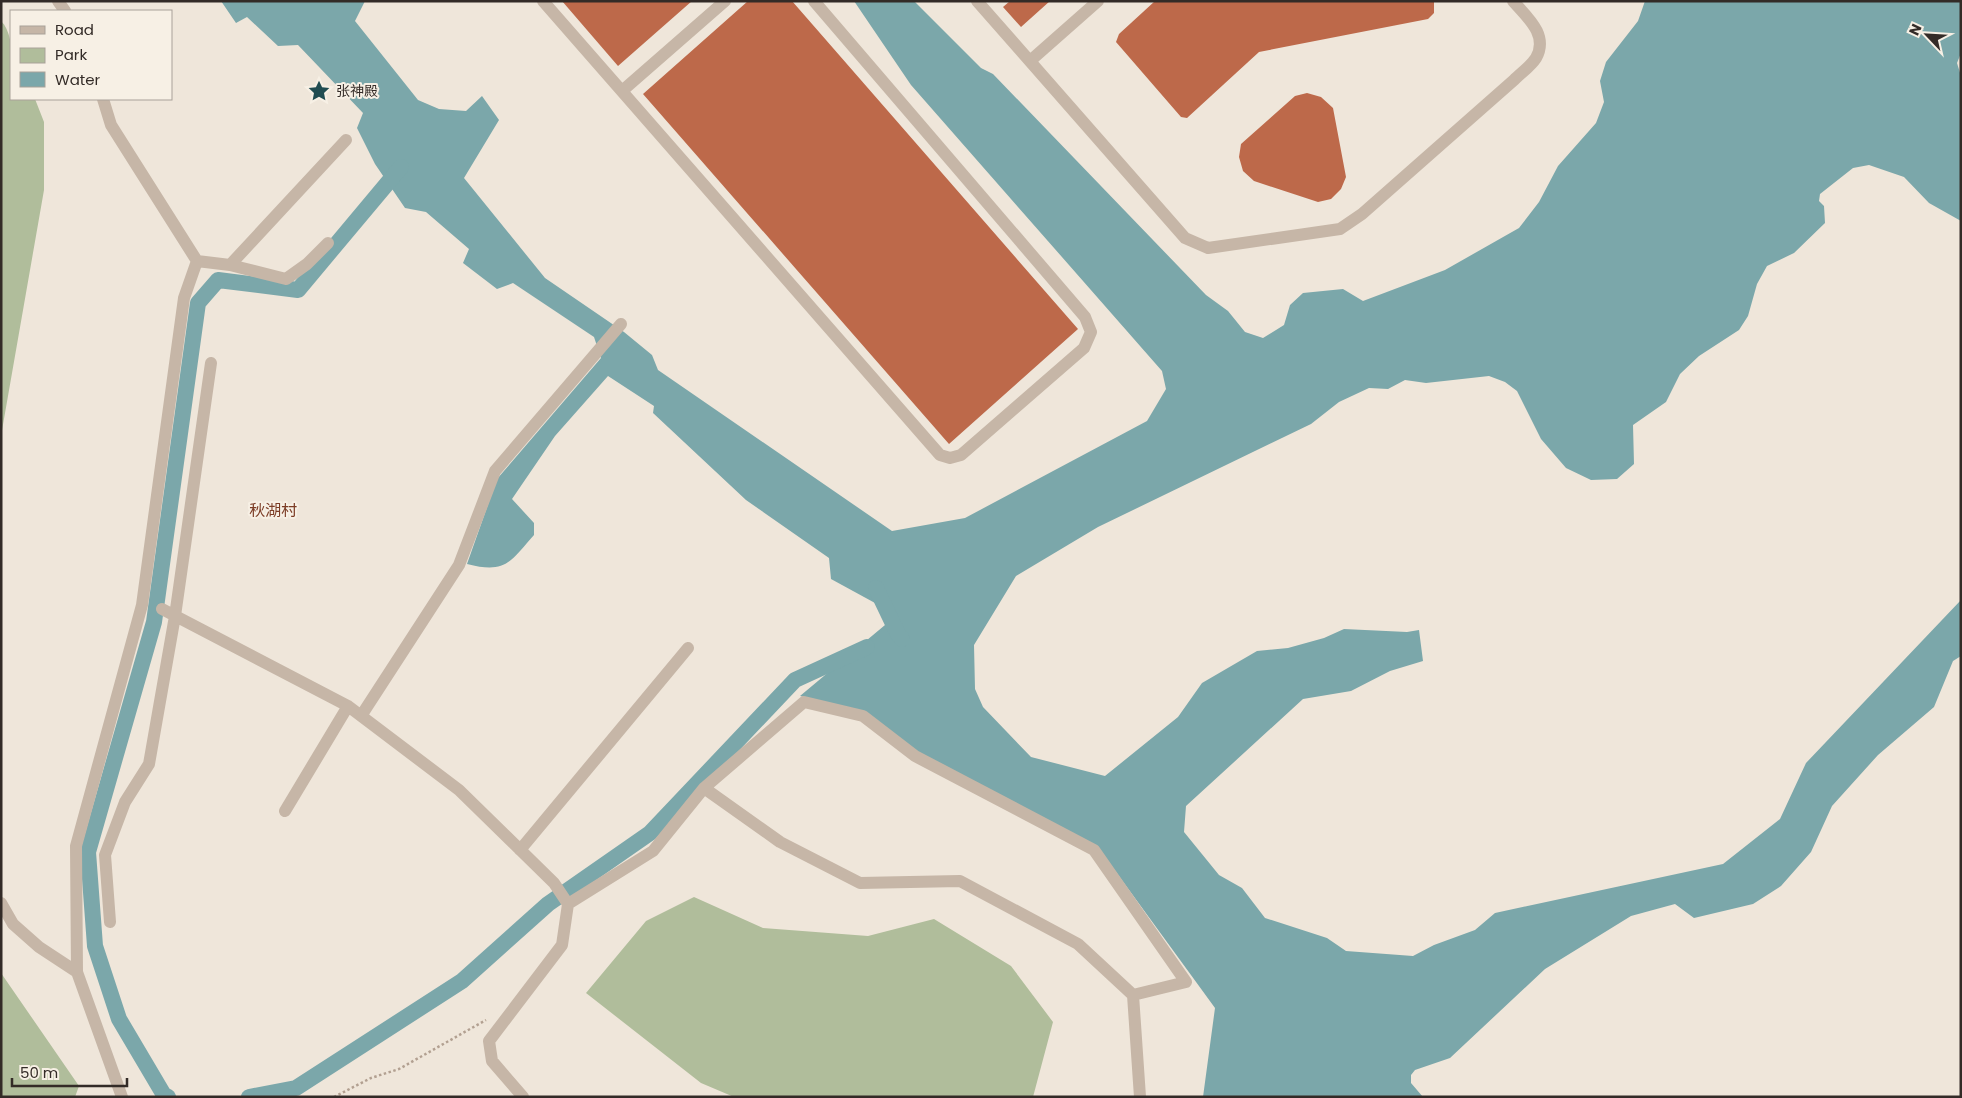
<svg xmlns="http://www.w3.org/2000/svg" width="1962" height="1098" font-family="Poppins,'Noto Sans SC',sans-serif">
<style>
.green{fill:#b0bd9b}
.water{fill:#7ba7aa}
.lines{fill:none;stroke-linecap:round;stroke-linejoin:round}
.canal{stroke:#7ba7aa;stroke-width:16}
.building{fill:#bd694a}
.path{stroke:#b2a091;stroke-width:2.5;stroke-dasharray:2.5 2.5;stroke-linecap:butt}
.minor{stroke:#c6b6a7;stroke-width:12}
.labels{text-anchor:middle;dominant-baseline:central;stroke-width:4;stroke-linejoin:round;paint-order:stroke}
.poi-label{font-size:14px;fill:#332b27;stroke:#f7f0e5;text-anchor:start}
.quarter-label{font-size:16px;fill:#7c3d26;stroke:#f7f0e5}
</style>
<rect width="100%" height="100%" fill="#efe6da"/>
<path class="green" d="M1 21C17 36 11 78 11 99H35L44 122V190L1 436Z
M694 897 763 928 868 936 934 919 1011 966 1053 1022 1033 1097H734L701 1083 586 993 646 921Z
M1 973 79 1086 75 1097H1Z"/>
<path class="water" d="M221 1H365L355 21 418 100 439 109 466 111 482 96 499 120 464 178 545 278 624 332 652 355 658 370 892 531 965 518 1147 421 1166 389 1162 371 911 85 854 1H914L981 68 993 74 1206 295 1228 311 1245 332 1263 338 1284 325 1290 305 1303 293 1343 289 1363 301 1445 270 1519 228 1539 202 1558 166 1596 123 1604 102 1600 81 1606 62 1638 21 1645 1H1961V53L1957 63 1961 76V221L1929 203 1904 177 1869 165 1853 168 1820 194 1819 201 1824 206 1825 223 1794 253 1767 266 1757 284 1748 316 1739 330 1699 356 1680 374 1666 402 1633 425 1634 464 1617 479 1591 480 1566 468 1541 439 1517 391 1505 382 1489 376 1426 383 1405 380 1388 389 1369 388 1339 402 1311 424 1098 527 1016 576 974 645 975 689 983 707 1031 757 1105 776 1178 717 1202 683 1257 651 1288 648 1324 638 1344 629 1407 632 1419 630 1423 661 1390 671 1351 691 1303 699 1186 806 1184 832 1219 875 1242 888 1265 918 1327 938 1346 951 1413 956 1434 945 1475 930 1495 913 1723 864 1780 819 1806 763 1961 600V656L1953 661 1934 707 1878 755 1832 806 1811 852 1781 886 1753 904 1694 918 1675 904 1631 916 1545 969 1450 1058 1415 1070 1411 1075V1083L1423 1097H1203L1215 1008 1097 846 917 754 865 712 800 696 897 615 831 579 829 558 746 500 653 413 654 406 608 376 555 436 512 499 534 523V535C510 562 506 574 467 564L497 479 601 358 594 337 513 283 497 289 463 263 469 249 426 212 405 208 375 164 357 128 363 113 298 45 278 46 247 17 236 23Z"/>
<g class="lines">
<path class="canal" d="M876 588 898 634 902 639
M168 1097 164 1095 119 1019 95 946 88 852 154 622 198 303 218 280 298 290 401 167
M249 1097 296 1088 462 981 548 904 650 833 795 680 867 647"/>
</g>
<path class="building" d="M562 1H692L618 66Z
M748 1H792L1078 329 949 444 643 94Z
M1010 1H1050L1021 27 1003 7Z
M1155 1H1434V13L1428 19 1259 52 1187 118 1181 117 1116 42 1119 34Z
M1307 93 1321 97 1333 108 1346 177 1341 189 1331 199 1318 202 1254 181 1243 171 1239 157 1241 144 1295 96Z"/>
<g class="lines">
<path class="path" d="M334 1097 371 1078 399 1069 486 1020"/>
<path class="minor" d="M58 1 65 11
M543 1 940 455 950 458 961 455 1084 348 1091 332 1085 317 814 1
M977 1 1185 238 1208 248 1340 229 1362 214 1514 80C1521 73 1531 66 1536 58 1549 35 1527 17 1513 1
M1030 61 1098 1
M622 91 725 1
M197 261 230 265 286 279 307 264 328 243
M230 265 346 140
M162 609 348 706 459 790 554 883 568 904 562 945 489 1041 492 1061 523 1097
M361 716 459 565 495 471 621 324
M704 788 780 842 860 883 960 881 1078 944 1133 995 1140 1097
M285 811 348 706
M520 850 688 648
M1 903 13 924 39 947 77 972 122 1097
M568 904 653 851 704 788 804 702 863 716 915 756 1094 850 1186 982 1133 995
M110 922 105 855 125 802 149 764 175 616 211 363
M77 972 76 846 142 605 184 298 197 261 111 125 103 99"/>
</g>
<defs>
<g id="sight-bare" transform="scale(1.725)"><path d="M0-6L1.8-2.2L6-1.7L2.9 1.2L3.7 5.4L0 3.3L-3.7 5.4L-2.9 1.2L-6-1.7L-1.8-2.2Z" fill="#204c51" stroke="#f7f0e5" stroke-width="2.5" paint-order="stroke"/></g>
</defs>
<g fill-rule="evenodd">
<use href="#sight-bare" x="319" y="91"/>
</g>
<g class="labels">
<g class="poi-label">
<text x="336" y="91">张神殿</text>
</g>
<g class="quarter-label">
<text x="273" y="510">秋湖村</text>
</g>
</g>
<rect width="1962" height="1098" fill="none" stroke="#332b27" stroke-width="5"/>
<rect x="10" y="10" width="162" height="90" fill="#f7f0e5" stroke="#a9a199"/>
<rect x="20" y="26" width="25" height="8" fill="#c6b6a7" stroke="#a9a199"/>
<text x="55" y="35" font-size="15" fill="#332b27">Road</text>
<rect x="20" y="48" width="25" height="15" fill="#b0bd9b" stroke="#a9a199"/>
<text x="55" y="60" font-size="15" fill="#332b27">Park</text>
<rect x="20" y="72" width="25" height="15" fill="#7ba7aa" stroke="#a9a199"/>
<text x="55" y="85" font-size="15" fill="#332b27">Water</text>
<g transform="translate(1927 35) rotate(295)" stroke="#f7f0e5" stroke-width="4" paint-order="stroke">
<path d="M0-4L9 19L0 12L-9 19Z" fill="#332b27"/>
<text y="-8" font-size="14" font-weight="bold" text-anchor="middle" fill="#332b27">N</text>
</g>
<path d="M12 1078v8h115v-8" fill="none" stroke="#332b27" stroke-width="2.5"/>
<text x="20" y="1078" font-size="15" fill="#332b27" stroke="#f7f0e5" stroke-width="4" paint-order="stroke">50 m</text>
</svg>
